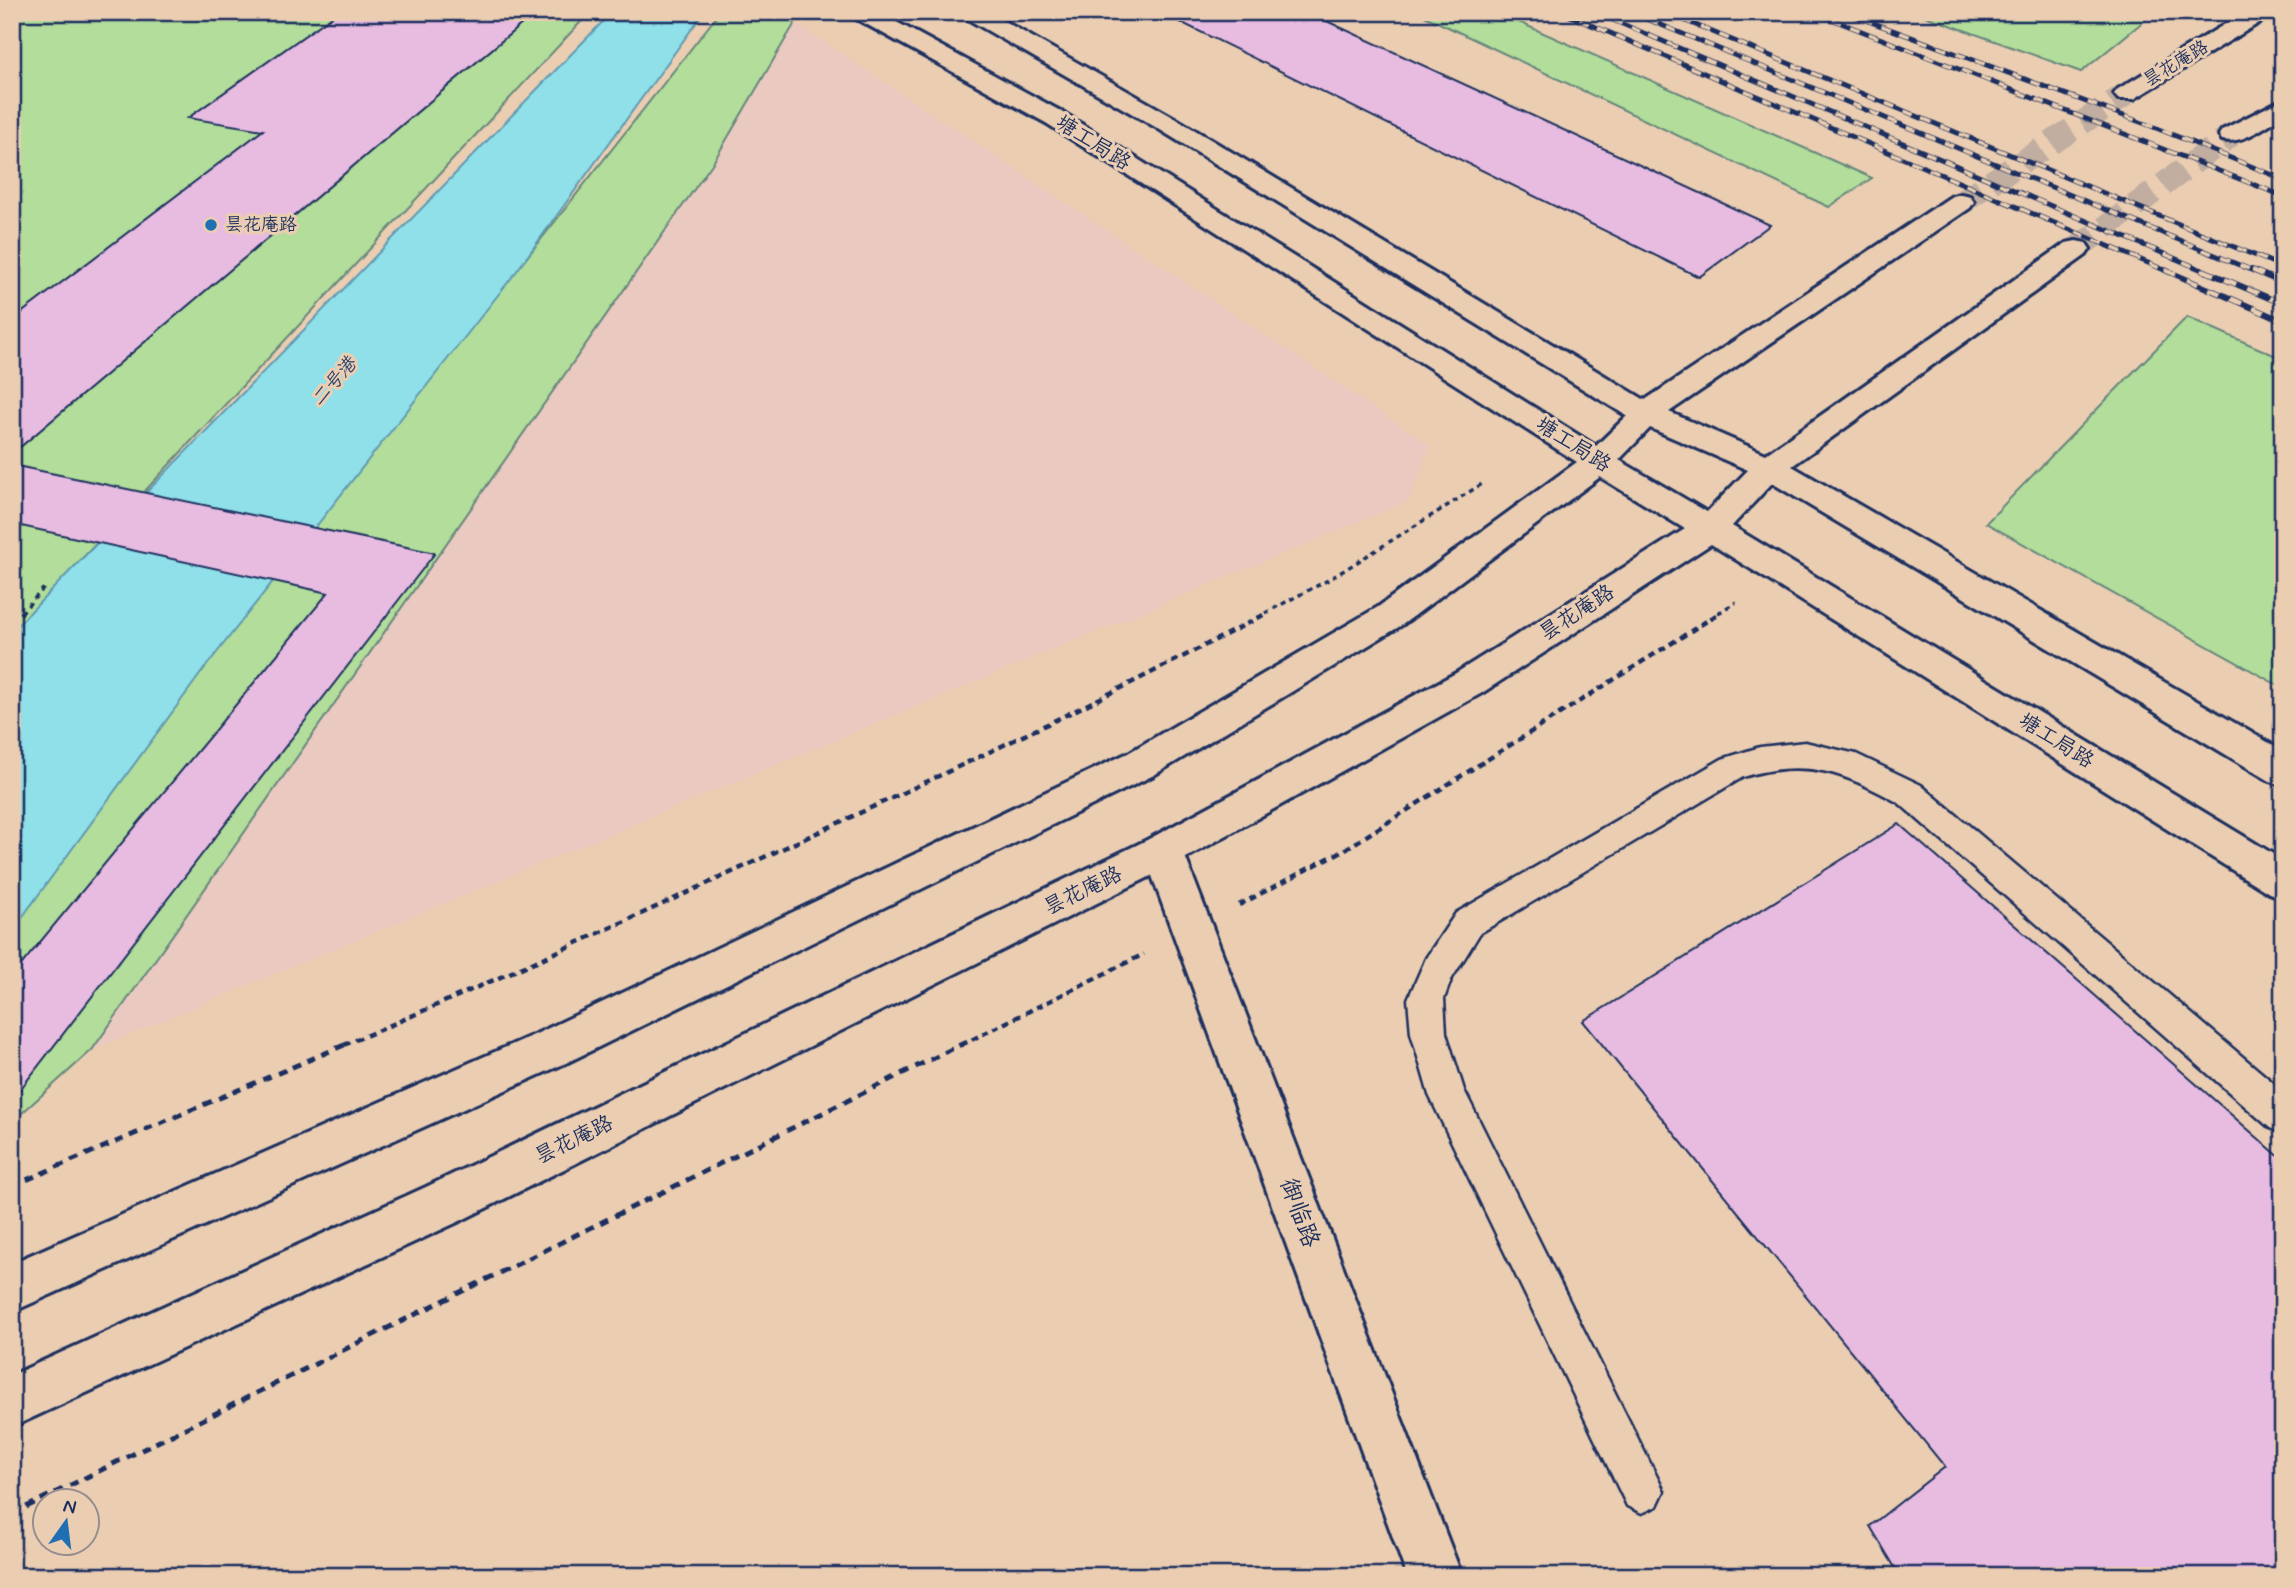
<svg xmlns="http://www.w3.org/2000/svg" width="2295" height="1588" font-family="Mynerve,'LXGW WenKai TC',sans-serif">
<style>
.built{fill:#eac9c0}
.green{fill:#b2dd9a;stroke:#66867c;stroke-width:2}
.water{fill:#8fe0e9;stroke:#6199b1;stroke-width:2}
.building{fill:#e8bce1;stroke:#1b2f5e;stroke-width:2}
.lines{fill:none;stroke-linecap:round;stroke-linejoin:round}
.tertiary-tunnel{stroke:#c1aea1;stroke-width:24;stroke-dasharray:24 12;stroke-linecap:butt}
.secondary-tunnel{stroke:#c1aea1;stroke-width:24;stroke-dasharray:24 12;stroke-linecap:butt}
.service-casing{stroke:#1b2f5e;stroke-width:5}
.tertiary-casing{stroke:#1b2f5e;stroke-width:6}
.secondary-casing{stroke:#1b2f5e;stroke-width:6}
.path-far2{stroke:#1b2f5e;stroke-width:3.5;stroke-dasharray:5 4.5;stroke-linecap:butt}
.path-far1{stroke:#1b2f5e;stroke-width:4.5;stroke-dasharray:7 5;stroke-linecap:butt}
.path{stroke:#1b2f5e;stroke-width:5;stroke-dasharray:9 7;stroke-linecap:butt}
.service{fill:#ebceb2;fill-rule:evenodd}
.tertiary{fill:#ebceb2;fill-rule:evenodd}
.secondary{fill:#ebceb2;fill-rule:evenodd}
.rail-far1-casing{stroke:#1b2f5e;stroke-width:5}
.rail-casing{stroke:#1b2f5e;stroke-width:6}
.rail-far1{stroke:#ebceb2;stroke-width:3.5;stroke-dasharray:10;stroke-linecap:butt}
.rail{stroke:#ebceb2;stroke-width:4.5;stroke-dasharray:12;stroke-linecap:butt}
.poi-dot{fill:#1f6fb2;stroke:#ebceb2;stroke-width:2.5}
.labels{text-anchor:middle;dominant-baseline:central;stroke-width:6;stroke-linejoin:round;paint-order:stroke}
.far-street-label{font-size:18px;fill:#1b2f5e;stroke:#ebceb2}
.far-poi-label{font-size:18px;fill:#1b2f5e;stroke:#ebceb2;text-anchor:start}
.far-water-label{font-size:19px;font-style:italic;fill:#27416c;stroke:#ebceb2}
.street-label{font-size:21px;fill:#1b2f5e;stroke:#ebceb2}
.near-street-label{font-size:24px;fill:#1b2f5e;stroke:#ebceb2}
</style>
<rect width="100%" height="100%" fill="#ebceb2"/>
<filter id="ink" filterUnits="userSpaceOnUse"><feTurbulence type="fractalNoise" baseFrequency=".0143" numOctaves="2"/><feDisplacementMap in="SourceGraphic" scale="14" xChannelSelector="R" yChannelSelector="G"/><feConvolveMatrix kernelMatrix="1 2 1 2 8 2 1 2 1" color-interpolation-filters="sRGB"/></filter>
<g filter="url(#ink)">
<path class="built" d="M795 23 1430 445 1409 501 92 1050 714 161Z"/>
<path class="green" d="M12 12H590L12 634Z
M720 12H772L795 23 714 161 92 1050 12 1122V911Z
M1416 12H1496L1872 178 1829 207Z
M1914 12H2155L2081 72Z
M2187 317 2283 359V688L1986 523Z"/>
<path class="water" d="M612 12H704L516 272 204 669 12 931V631Z"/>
<path class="building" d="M338 12H536L12 454V320L263 130 188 118Z
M1160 12H1307L1770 225 1699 277Z
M12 465 435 553 12 1100V976L328 593 12 524Z
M1899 824 2283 1160V1576H1900L1870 1526 1945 1467 1583 1021Z"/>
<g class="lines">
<path class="tertiary-tunnel" d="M1961 202 2126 94"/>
<path class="secondary-tunnel" d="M2076 249 2231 135"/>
<g class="service-casing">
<path id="service" d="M1805 742 1856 754 1921 785 2283 1091V1133L2270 1128 1899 803C1842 772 1807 758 1743 777L1480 933 1451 980 1444 999 1446 1033 1464 1090 1664 1491 1657 1506 1642 1513 1627 1506 1429 1095 1411 1033 1408 999 1426 958 1456 913 1722 759 1760 747Z"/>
</g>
<g class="tertiary-casing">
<path id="tertiary" d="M1163 834 1177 839 1183 851 1462 1576H1407L1143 851 1149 839Z"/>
</g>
<g class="secondary-casing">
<path id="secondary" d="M850 12H878L1064 113 1596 446 1627 416 1157 128 964 17 961 12H988L1175 118 1645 400 1952 196 1961 194 1970 196 1974 202 1970 208 1669 412 1766 454 2066 243 2076 241 2086 243 2090 249 2086 255 1792 466 2283 751V785L2270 781 1772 483 1732 526 2283 860V898L2269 893 1711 544 1482 693 1177 863 460 1221 12 1427V1375L426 1187 1149 839 1456 673 1685 529 1600 477 1402 625 1154 775 568 1062 12 1312V1263L536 1034 1128 753 1378 607 1577 462 1046 123 853 17ZM1650 428 1748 470 1707 512 1619 460Z
M2245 12H2272L2269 17 2134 99H2118L2114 94 2118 89Z
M2283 99V116C2265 126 2243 145 2222 140L2219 135 2222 130Z"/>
</g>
<path class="path-far2" d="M21 613 44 588
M1265 613 1330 579 1482 484
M1718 613 1736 602"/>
<path class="path-far1" d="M12 623 22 612
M1239 905 1344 850 1721 612
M344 1045C492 982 638 916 784 848 947 773 1110 696 1269 612
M961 1045 1144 954"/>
<path class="path" d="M12 1186 349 1043
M12 1514 964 1043"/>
<use href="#service" class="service"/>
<use href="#tertiary" class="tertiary"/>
<use href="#secondary" class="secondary"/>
<g class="rail-far1-casing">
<path id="rail-far1" d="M1561 12 2169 272
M1594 12 2207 272
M1630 12 2256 272
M1664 12 2283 267
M1813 12 2283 196
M1844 12 2151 126 2283 179"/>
</g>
<g class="rail-casing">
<path id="rail" d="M2165 270 2283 321
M2203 270 2283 304
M2252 270 2283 283"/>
</g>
<use href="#rail-far1" class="rail-far1"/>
<use href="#rail" class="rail"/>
</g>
</g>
<circle class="poi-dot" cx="211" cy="225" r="7"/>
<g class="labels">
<g class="far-street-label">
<text transform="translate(2176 64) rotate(-31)">昙花庵路</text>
</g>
<g class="far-poi-label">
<text x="225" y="225">昙花庵路</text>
</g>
<g class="far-water-label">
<text transform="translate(334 382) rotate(-49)">二号港</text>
</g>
<g class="street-label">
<text transform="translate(1093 143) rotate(32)">塘工局路</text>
<text transform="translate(1573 445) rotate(32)">塘工局路</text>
<text transform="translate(1577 613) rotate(-33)">昙花庵路</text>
<text transform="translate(2056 741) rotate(32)">塘工局路</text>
<text transform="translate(1083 891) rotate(-26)">昙花庵路</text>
<text transform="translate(574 1140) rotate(-26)">昙花庵路</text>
</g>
<g class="near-street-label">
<text transform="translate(1299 1213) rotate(70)">御临路</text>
</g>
</g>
<rect width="2295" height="1588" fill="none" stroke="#ebceb2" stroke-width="42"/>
<rect x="21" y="21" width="2253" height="1546" fill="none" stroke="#1b2f5e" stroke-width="2.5" filter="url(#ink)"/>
<g transform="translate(66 1522) rotate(14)"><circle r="33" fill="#ebceb2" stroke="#988e90" stroke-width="2"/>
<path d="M0-5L12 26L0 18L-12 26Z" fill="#1f6fb2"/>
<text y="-10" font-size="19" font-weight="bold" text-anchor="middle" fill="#1b2f5e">N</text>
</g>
</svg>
